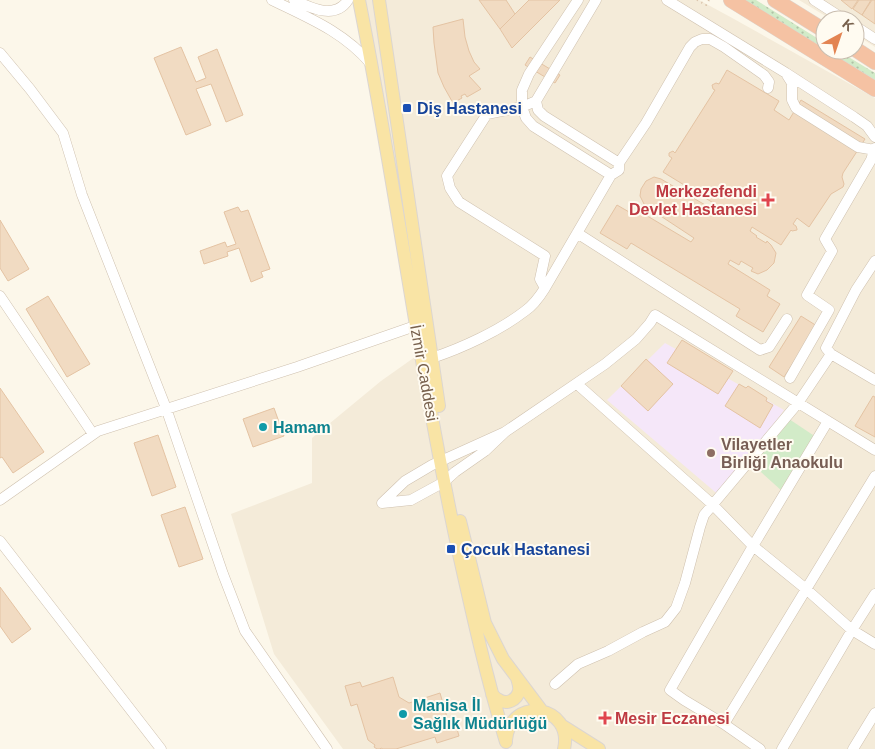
<svg xmlns="http://www.w3.org/2000/svg" width="875" height="749" font-family="Arial,sans-serif">
<style>
.residential{fill:#f4ebd9}
.education{fill:#f5e7f9}
.grass{fill:url(#grass-dots)}
.park{fill:#d2ebc8}
.building{fill:#f1dbc2;stroke:#e4c3a3}
.lines{fill:none;stroke-linecap:round;stroke-linejoin:round}
.minor-casing{stroke:#cfc1af;stroke-width:11}
.major-casing{stroke:#dcd6d1;stroke-width:14}
.highway-casing{stroke:#dcd6d1;stroke-width:16}
.path{stroke:#d7bea5;stroke-width:2;stroke-dasharray:1 4;stroke-linecap:butt}
.minor{stroke:#fff;stroke-width:10}
.major{stroke:#f9e4a5;stroke-width:12}
.highway{stroke:#f5c2a3;stroke-width:15}
.transit-dot{fill:#1a4fb4;stroke:#fffbf1;stroke-width:2}
.health-dot{fill:#e0444e;stroke:#fffbf1;stroke-width:2}
.culture-dot{fill:#0f9aa8;stroke:#fffbf1;stroke-width:2}
.education-dot{fill:#8d6e63;stroke:#fffbf1;stroke-width:2}
.labels{text-anchor:middle;dominant-baseline:central;stroke-width:4;stroke-linejoin:round;paint-order:stroke}
.transit-label{font-size:16px;font-weight:bold;fill:#164399;stroke:#fffbf1;text-anchor:start}
.health-label{font-size:16px;font-weight:bold;fill:#be3a42;stroke:#fffbf1;text-anchor:end}
.street-label{font-size:16px;fill:#78614d;stroke:#fffbf1}
.culture-label{font-size:16px;font-weight:bold;fill:#0d838f;stroke:#fffbf1;text-anchor:start}
.education-label{font-size:16px;font-weight:bold;fill:#785e54;stroke:#fffbf1;text-anchor:start}
</style>
<defs>
<pattern id="grass-dots" width="8" height="8" patternUnits="userSpaceOnUse" patternTransform="scale(1.25)"><rect width="8" height="8" fill="#d2ebc8"/><path d="M2 2h.1M6 6h.1" fill="none" stroke="#afc2a5" stroke-width="1.8" stroke-linecap="round"/></pattern>
</defs>
<rect width="100%" height="100%" fill="#fcf7ea"/>
<path class="residential" d="M359 0H699L734 19 875 98V749H343L274 654 231 514 312 483V438L381 381 429 347 365 3Z
M799 0H875V47L855 34V20H832Z"/>
<path class="education" d="M665 343 784 410 721 497 607 400Z"/>
<path class="grass" d="M745 0H756L825 43V50Z
M826 50H837L875 73V80Z"/>
<path class="park" d="M786 417 816 437 783 492 752 464Z"/>
<path class="building" d="M479 0H506L515 14 500 29Z
M529 0H560L512 48 500 29Z
M841 0H858L852 9Z
M859 0H871L862 15 853 9Z
M872 0H875V24L862 15Z
M463 19 465 37 469 51 474 62 480 69 469 76 481 89 467 97 465 94 461 96 462 98 453 103 444 87 438 73 434 43 433 27Z
M181 47 196 82 206 78 198 57 217 49 243 115 226 122 211 84 196 89 211 125 186 135 154 58Z
M530 57 560 75 555 83 525 65Z
M727 70 779 101 774 110 789 120 801 100 865 139 843 173 842 177 844 184 843 187 831 194 809 227 797 218 793 224 796 226 797 229V230L792 231 791 230 781 245 752 227 750 231 757 236 756 237 766 243 767 241 771 245 776 253 774 263 767 270 758 274 751 271 753 268 741 261 739 265 730 260 728 264 770 290 767 296 780 304 763 332 736 316 740 309 631 243 627 249 600 233 617 205 636 216 639 211 691 242 694 238 650 209 644 204 640 196 641 189 646 181 654 177 661 179 712 209 715 204 663 172 672 158 669 156V153L673 151 675 153 715 90 713 89 712 85 716 83 719 84Z
M238 207 241 212 248 210 270 269 261 272 263 277 251 282 239 248 227 252 228 256 204 264 200 251 225 242 227 247 236 244 224 212Z
M0 220 29 269 8 281 0 268Z
M48 296 90 364 67 377 26 309Z
M801 316 817 326 784 377 769 367Z
M682 340 733 371 718 394 667 363Z
M646 359 673 384 648 411 621 386Z
M739 384 746 388 748 386 767 398 766 401 773 405 760 428 725 406Z
M0 388 44 452 13 473 2 457 0 458Z
M873 396 875 397V437L855 426Z
M274 408 284 436 253 447 243 419Z
M158 435 176 487 152 496 134 443Z
M185 507 203 559 179 567 161 515Z
M0 587 31 629 12 643 0 626Z
M393 677 399 697 409 703 440 693 449 724 455 722 459 736 437 743 435 737 396 749H383L381 748 380 749H377L374 747 375 745 368 740 357 704 351 706 345 686 360 682 362 687Z"/>
<g class="lines">
<g class="minor-casing">
<path id="minor" d="M272 0C309 18 344 32 371 64
M294 0C311 8 335 20 348 0
M578 0 529 74 522 90V107L526 118 533 126 611 175
M596 0 536 101 538 110 544 116 619 163
M667 0 786 73 854 117 867 126 875 137
M814 0 845 20
M855 26 875 39
M0 53 30 89 63 133 82 195 166 408 223 574 245 631 327 749
M787 75 792 83V100L796 108 858 147 875 150
M536 101 522 107 487 114 447 176 450 188 459 202 545 256 540 279 545 288 611 175 619 170V163L646 123 690 47 695 42 702 39H710L724 47 764 75 769 82 768 88
M577 233 760 350 769 347 787 319
M0 296 93 434
M831 354 875 380
M432 358C462 348 499 331 525 311 534 305 540 296 545 288
M790 378 829 310 807 295 832 251 825 239 871 160 875 148
M577 384 712 504 753 546 670 690 684 700 724 724 760 749
M828 421 753 546 806 589 852 630 875 644
M505 432 432 465 405 481 382 503 411 500 444 482 455 472 485 451 505 432 605 364 636 339 650 323 655 315 875 450
M0 500 98 431 297 367 415 326
M0 541 161 749
M555 684 578 664 608 651 643 632 665 622 676 608 685 583 700 527 704 515 798 403 831 354 826 348 856 290 875 261
M724 724 875 476
M782 749 852 630 875 594
M853 749 875 713"/>
</g>
<g class="major-casing">
<path id="major" d="M359 0C396 184 419 370 459 554 473 617 487 680 506 742
M379 0 439 406
M460 521 485 623 503 659 542 711
M492 694C494 696 496 699 499 700 507 705 517 700 519 691 520 686 518 682 517 678
M561 725 599 749
M506 740C510 695 574 705 564 749"/>
</g>
<g class="highway-casing">
<path id="highway" d="M731 0 875 89
M775 0 825 31
M855 49 875 62"/>
</g>
<path class="path" d="M697 0 706 5 709 0"/>
<use href="#minor" class="minor"/>
<use href="#major" class="major"/>
<use href="#highway" class="highway"/>
</g>
<g class="transit-dot">
<rect x="402" y="103" width="10" height="10" rx="2.5"/>
<rect x="446" y="544" width="10" height="10" rx="2.5"/>
</g>
<g class="health-dot">
<path d="M765.5 192.5h5v5h5v5h-5v5h-5v-5h-5v-5h5z"/>
<path d="M602.5 710.5h5v5h5v5h-5v5h-5v-5h-5v-5h5z"/>
</g>
<g class="culture-dot">
<circle cx="263" cy="427" r="5"/>
<circle cx="403" cy="714" r="5"/>
</g>
<circle class="education-dot" cx="711" cy="453" r="5"/>
<g class="labels">
<g class="transit-label">
<text x="417" y="108">Diş Hastanesi</text>
<text x="461" y="549">Çocuk Hastanesi</text>
</g>
<g class="health-label">
<text x="757" y="191">Merkezefendi<tspan x="757" dy="18">Devlet Hastanesi</tspan></text>
<text x="615" y="718" text-anchor="start">Mesir Eczanesi</text>
</g>
<g class="street-label">
<text transform="translate(424 373) rotate(80)">İzmir Caddesi</text>
</g>
<g class="culture-label">
<text x="273" y="427">Hamam</text>
<text x="413" y="705">Manisa İl<tspan x="413" dy="18">Sağlık Müdürlüğü</tspan></text>
</g>
<g class="education-label">
<text x="721" y="444">Vilayetler<tspan x="721" dy="18">Birliği Anaokulu</tspan></text>
</g>
</g>
<g transform="translate(840 35) rotate(40)"><circle r="24" fill="#fffbf1" stroke="#c9bdaf"/>
<path d="M0-4L9 19L0 12L-9 19Z" fill="#e38452"/>
<text y="-8" font-size="14" font-weight="bold" text-anchor="middle" fill="#78614d">K</text>
</g>
</svg>
